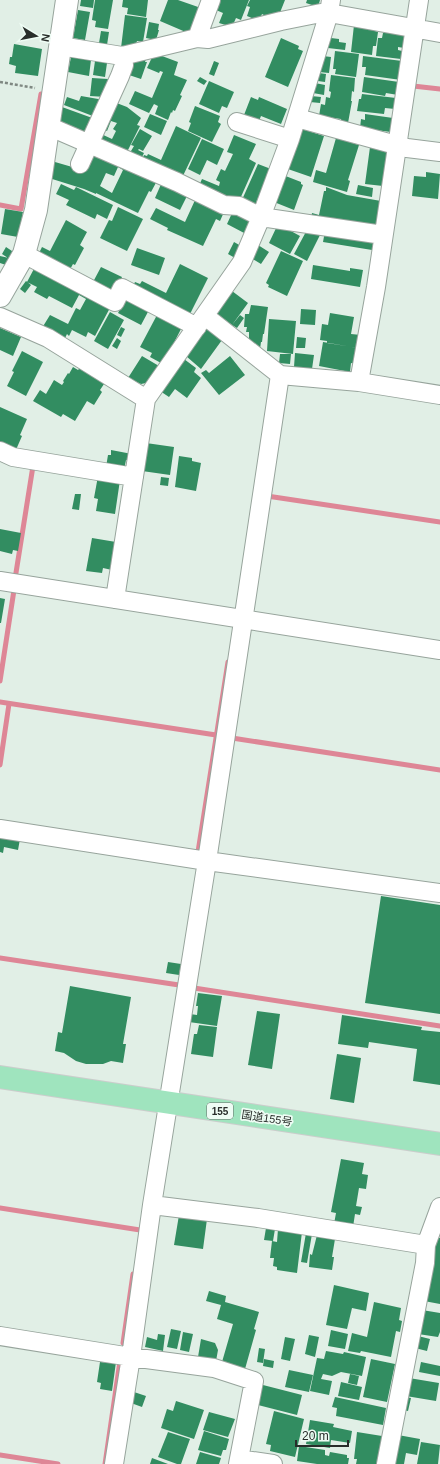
<svg xmlns="http://www.w3.org/2000/svg" width="440" height="1464" font-family="Arial,'Noto Sans JP',sans-serif">
<style>
.lines{fill:none;stroke-linecap:round;stroke-linejoin:round}
.stream{stroke:#de8696;stroke-width:5}
.building{fill:#328d61;fill-rule:evenodd}
.minor-casing{stroke:#97a49c;stroke-width:20}
.tertiary-casing{stroke:#97a49c;stroke-width:24}
.trunk-casing{stroke:#cbcdcc;stroke-width:24}
.path{stroke:#7f8882;stroke-width:2.5;stroke-dasharray:3 2;stroke-linecap:butt}
.minor{stroke:#fff;stroke-width:18}
.tertiary{stroke:#fff;stroke-width:22}
.trunk{stroke:#9fe4be;stroke-width:22}
.labels{text-anchor:middle;dominant-baseline:central;stroke-width:3.5;stroke-linejoin:round;paint-order:stroke}
.shield{fill:#eefcf4;stroke:#636b67;stroke-width:1}
.shield-label{font-size:10px;font-weight:bold;fill:#282d2a}
.street-label{font-size:11px;fill:#282d2a;stroke:#eefcf4}
</style>
<rect width="100%" height="100%" fill="#e1efe6"/>
<g class="lines">
<path class="stream" d="M413 86 440 89
M0 205 21 209 41 94
M267 496 440 522
M15 579 33 466
M0 681 14 590
M0 702 216 735
M232 738 440 770
M0 765 9 704
M198 852 228 662
M0 958 179 985
M194 988 440 1026
M0 1208 140 1230
M123 1343 133 1274
M0 1455 58 1464
M105 1464 120 1361"/>
</g>
<path class="building" d="M81 0H94L93 8 80 6Z
M95 0H113L108 29 95 27 96 21 92 20Z
M123 0H148L146 17 127 14 128 8 122 7Z
M168 0H178L201 8 194 33 189 31 188 33 160 21Z
M220 0H249L241 20 236 18 232 27 219 23 223 13 216 10Z
M250 0H285L279 15 272 19 262 14 259 21 247 16 250 7 247 6Z
M307 0H320L318 7 306 3Z
M78 10 90 12 85 40 73 38Z
M125 15 147 18 143 42 137 41 136 44 121 48Z
M149 22 159 24 158 30H159L156 40 146 38Z
M354 25 376 28 375 31 378 32 376 46H373L372 55 351 52Z
M386 30 406 32 404 48 398 47V50L402 51 401 59 376 56 378 38H382L383 33H386Z
M101 31 109 32 107 45 99 43Z
M281 38 299 46 298 49 303 51 288 87 265 77Z
M331 38 339 39V42L346 43 345 50 328 48 329 40 331 41Z
M14 44 42 49 38 76 15 73 16 66 9 64 10 57H12Z
M335 51 359 54 356 77 335 74 336 69H333Z
M154 53 178 62 174 75 187 80 180 95 182 96 175 111 173 110 172 113 171 112 168 120 155 114 158 106 154 104 149 113 129 104 135 91 152 98 163 72 160 71 159 73 147 68Z
M323 56 331 57 329 73 319 72Z
M363 56 402 61 401 80 365 75 366 67H362Z
M71 57 91 60 89 76 68 72Z
M135 58 146 59 145 62H147L141 79 129 75Z
M95 61 107 63 105 77 93 75Z
M214 61 219 63 214 76 209 74Z
M319 73 326 74 325 82 318 81Z
M331 75 355 78 354 92 352 91 351 101H352L348 123 341 122V119L319 116 321 104 325 105 326 97 330 98 331 92 329 91Z
M200 77 207 81 204 85 197 81Z
M364 77 399 82 398 95 386 93 385 96 362 92Z
M92 78 108 79 106 97 90 96Z
M209 81 234 92 227 108 222 106 219 113 199 104Z
M315 83 325 85 324 95 313 93Z
M362 94 396 98 395 109 385 108 384 114 357 111 359 99H361Z
M81 96 104 100 98 118 64 105 67 97 79 101Z
M311 96 321 97 320 103 310 102Z
M251 97 258 100 259 97 287 109 281 124 261 116 259 121 244 115Z
M114 102 127 107 141 118 137 125 140 126 125 156 94 141 99 133 112 139 116 131 113 129 117 123 111 121 107 131 101 128Z
M195 106 220 116 218 122 221 124 212 142 188 131 191 123 189 122Z
M62 107 95 119 87 136 60 126Z
M150 114 167 121 161 135 144 127Z
M365 114 393 118 391 132 360 128 361 119 365 120Z
M176 126 201 138 181 180 141 162 144 155 147 156 148 154 161 160Z
M299 128 324 136 311 177 285 168Z
M140 129 152 136 143 151 139 149 138 150 144 153 140 161 128 156 134 146 131 145Z
M234 135 256 144 249 159 256 163 240 199 237 201 197 190 202 179 219 186 220 182 216 180 221 169 225 171 233 154 227 152Z
M336 138 359 145 348 180 350 181 347 192 313 182 316 170 326 173Z
M202 139 224 149 217 165 207 160 200 175 188 169Z
M370 147 389 149 383 186 365 184Z
M91 150 158 179 151 192 149 191 138 213 96 193V194L84 189 49 178 55 162 86 171ZM118 167 123 170 112 193 100 186 106 173 114 176Z
M258 164 271 169 254 207 241 202Z
M426 172 440 174 438 199 412 196 414 176 426 177Z
M283 175 301 182V184L303 185 294 210 274 202Z
M162 182 188 194 180 210 155 198Z
M61 184 74 190 76 187 113 205 107 219 97 214 95 219 66 205 69 200 56 194Z
M358 185 373 188 372 197 356 194Z
M326 187 347 195 381 201 375 230 311 219 312 213 319 215 324 191H326Z
M196 198 224 212 220 221 216 219 203 246 167 230 168 228 150 219 156 208 185 222Z
M118 207 143 219 127 251 100 238 109 220 112 221Z
M5 209 23 212 18 237 1 234Z
M233 211 253 220 246 234 227 224Z
M66 220 87 232 80 245 84 248 75 265 73 264 68 273 37 257 42 247 50 251Z
M278 224 300 236 290 254 269 243Z
M308 228 320 235 307 261 294 254Z
M325 231 374 239 372 250 323 242Z
M234 242 241 246 235 258 228 254Z
M258 245 269 252 261 264 251 258Z
M6 247 15 253 11 260 2 254Z
M137 248 165 258 159 275 131 265Z
M281 251 303 261 287 296 268 287 269 285 266 283Z
M0 256 9 258 6 265 0 263Z
M180 264 208 278 189 316 132 288 135 282 140 284 142 281 166 293Z
M36 265 111 306 95 336 88 332 86 337 72 330 69 336 67 334 64 340 42 328 50 315 68 324 76 308 80 310 86 299 79 295 72 308 49 296 47 299 34 292 37 287 27 282Z
M313 265 350 271V268L363 270 360 287 311 279Z
M101 267 122 277 115 293 93 282Z
M26 281 31 285 25 293 20 289Z
M232 291 248 303 232 325 216 313Z
M126 298 149 310 141 325 118 313Z
M251 305 268 307 264 334H263L262 342H261L260 349 249 340V332H246L247 327H244L245 314H249Z
M301 309 316 310 315 325 300 324Z
M110 312 124 320 108 349 94 341Z
M330 313 354 317 351 334 361 335 359 348 327 343V341L320 340 322 324 328 325Z
M157 315 181 329 165 360 163 359 161 363 150 357 152 353 140 347Z
M240 315 244 318 237 328 232 325Z
M269 319 296 321 293 354 267 351Z
M121 327 125 329 121 337 117 335Z
M0 328 21 337 13 356 0 350Z
M206 329 222 340 201 369 186 356Z
M297 337 306 338 305 348H296Z
M117 338 121 341 117 349 112 346Z
M323 342 358 348 355 364 351 363 350 372 319 366Z
M22 351 43 362 26 396 7 386 14 372 12 371Z
M295 353 314 355 312 369 294 367Z
M280 354H291L290 364 279 363Z
M142 356 159 366 146 383 141 384 128 378Z
M230 356 245 375 219 395 201 373 206 370 209 373Z
M184 359 196 368 194 372 201 378 187 398 175 389 169 397 160 391Z
M73 367 78 370 80 368 104 384 100 390 102 392 94 405 87 401 75 421 63 414 61 417 33 401 40 390 46 394 54 380 62 385 64 382 63 381 68 373 69 374Z
M0 407 27 419 20 435 22 436 15 452 0 445Z
M146 443 174 447 170 475 142 471Z
M111 450 132 454 131 461 126 460 124 470 106 467 108 455H111Z
M179 456 192 458V461L201 463 196 491 175 487Z
M98 476 120 480 115 514 96 511 98 499 94 498Z
M161 477 169 478 168 486 160 485Z
M75 494H81L79 510 72 509Z
M0 529 21 533 18 551 13 550 12 554 0 551Z
M92 538 116 542 112 570 103 568 102 573 86 571Z
M0 598 5 599 1 623H0Z
M0 836 20 839 18 850 4 847 3 853 0 852Z
M381 896 440 905V1014L365 1003Z
M168 962 181 964 179 975 166 973Z
M70 986 131 997 123 1044H126L123 1063 111 1061 103 1064H86L76 1061 64 1053 55 1051 58 1032 62 1033Z
M198 993 222 996 217 1026 189 1022 190 1014 197 1015 198 1006H196Z
M257 1011 280 1014 272 1069 248 1065Z
M342 1015 422 1027 421 1030 440 1032V1085L413 1081 417 1049 369 1042 368 1048 338 1044Z
M199 1025 217 1027 213 1057 191 1054 194 1034H197Z
M337 1054 361 1058 354 1103 330 1099Z
M341 1159 364 1163 362 1174 368 1175 366 1189 359 1188 356 1206 362 1207 360 1215 355 1214 353 1227 334 1224 336 1213 331 1212Z
M179 1215 207 1219 203 1249 174 1245Z
M266 1228 275 1229 273 1241 264 1240Z
M278 1229 302 1232 297 1273 277 1270V1267L273 1266 274 1258H270L272 1241 277 1242Z
M306 1233 312 1234 307 1263 301 1262Z
M317 1235 335 1239 332 1257H334L332 1270 309 1267 310 1254 312 1255Z
M435 1237 440 1238V1304L424 1301Z
M334 1285 369 1293 366 1311 352 1308 347 1329 326 1325Z
M209 1291 226 1296 225 1302 259 1312 254 1329 256 1330 245 1369 222 1362 233 1324 217 1319 221 1305 206 1301Z
M374 1302 401 1308 399 1320 402 1321 400 1332 396 1331 391 1357 361 1351 360 1353 348 1351 352 1333 367 1337Z
M422 1310 440 1313V1332L438 1337 418 1334Z
M171 1329 181 1331 177 1349 167 1347Z
M331 1330 348 1334 345 1349 328 1346Z
M183 1332 193 1334 189 1352 180 1350Z
M158 1334 165 1335 163 1351 145 1347 147 1337 157 1340Z
M309 1335 319 1337 315 1357 305 1354Z
M418 1336 430 1339 427 1351 415 1348Z
M285 1337 295 1339 290 1361 281 1359Z
M201 1339 215 1343 218 1350 216 1361 198 1357Z
M259 1348 265 1349 263 1363 257 1362Z
M326 1351 343 1354 344 1352 366 1357 362 1376 341 1372 332 1376 323 1374 321 1379 332 1381 329 1395 310 1391 317 1358 324 1359Z
M264 1359 274 1361 273 1368 263 1366Z
M371 1359 395 1364 387 1402 363 1397Z
M110 1361 116 1362 112 1391 100 1389 101 1383 97 1382 100 1362 110 1363Z
M421 1362 440 1366V1376L419 1372Z
M289 1370 313 1375 309 1392 285 1387Z
M350 1374 359 1376 357 1385 348 1383Z
M409 1378 439 1383 436 1401 406 1396Z
M341 1382 362 1387 359 1400 338 1396Z
M263 1385 302 1395 297 1415 258 1405 259 1387 262 1388Z
M134 1392 146 1396 142 1407 131 1403Z
M335 1397 386 1408 383 1425 336 1416 337 1408 332 1407Z
M406 1397 411 1398 408 1411 403 1410Z
M176 1401 204 1410 194 1439 161 1428 167 1409 173 1411Z
M274 1411 304 1419 295 1457 270 1451 271 1445 266 1444Z
M209 1412 235 1419 228 1437 203 1430Z
M310 1420 334 1424 333 1427 352 1431 350 1443 331 1440 330 1448 306 1444Z
M204 1431 229 1439 226 1450H223L221 1456 198 1450Z
M168 1432 190 1439 181 1464H177L158 1457Z
M357 1432 382 1436 379 1464H356L357 1459H354Z
M398 1435 420 1439 417 1455 406 1453 404 1464H393Z
M421 1442 440 1445 438 1464H417Z
M299 1446 325 1450V1455L329 1456 330 1452 347 1455V1458H349L348 1464H317L297 1461Z
M200 1452 221 1458 219 1464H196Z
M152 1458 168 1464H150Z"/>
<g class="lines">
<g class="minor-casing">
<path id="minor" d="M197 38 211 0
M60 46 122 56 197 38 208 39 281 21 321 13H329L331 0
M297 118 407 148 440 152
M237 122 290 139
M48 126 177 182 224 205 239 206 261 217 383 235
M80 164 120 76 124 65 122 56
M24 254 115 302 122 288 197 327
M205 316 280 375 359 382 440 395
M0 317 48 338 146 399
M359 382 376 287 419 0
M0 451 13 457 134 477
M0 581 440 650
M115 599 146 399 242 262 261 217 290 139 329 13 440 33
M0 829 207 861 440 893
M152 1205 258 1218 426 1245
M0 1336 131 1357 214 1368 254 1381 238 1464
M239 1459 273 1464
M114 1464 131 1357 152 1205 207 861 280 375
M386 1464 425 1263 426 1245 440 1207"/>
</g>
<g class="tertiary-casing">
<path id="tertiary" d="M0 296 24 254 36 210 67 0"/>
</g>
<g class="trunk-casing">
<path id="trunk" d="M0 1077 440 1144"/>
</g>
<path class="path" d="M0 82 35 88"/>
<use href="#minor" class="minor"/>
<use href="#tertiary" class="tertiary"/>
<use href="#trunk" class="trunk"/>
</g>
<g class="labels">
<rect class="shield" x="207" y="1103" width="26" height="16" rx="3"/>
<g class="shield-label">
<text x="220" y="1111">155</text>
</g>
<g class="street-label">
<text transform="translate(267 1118) rotate(9)">国道155号</text>
</g>
</g>
<g transform="translate(36 36) rotate(100)" stroke="#eefcf4" stroke-width="3" paint-order="stroke">
<path d="M0-3L7 15L0 10L-7 15Z" fill="#282d2a"/>
<text y="-6" font-size="11" font-weight="bold" text-anchor="middle" fill="#282d2a">N</text>
</g>
<path d="M296 1440v6h52v-6" fill="none" stroke="#282d2a" stroke-width="2"/>
<text x="302" y="1440" font-size="12" fill="#282d2a" stroke="#eefcf4" stroke-width="3" paint-order="stroke">20 m</text>
</svg>
